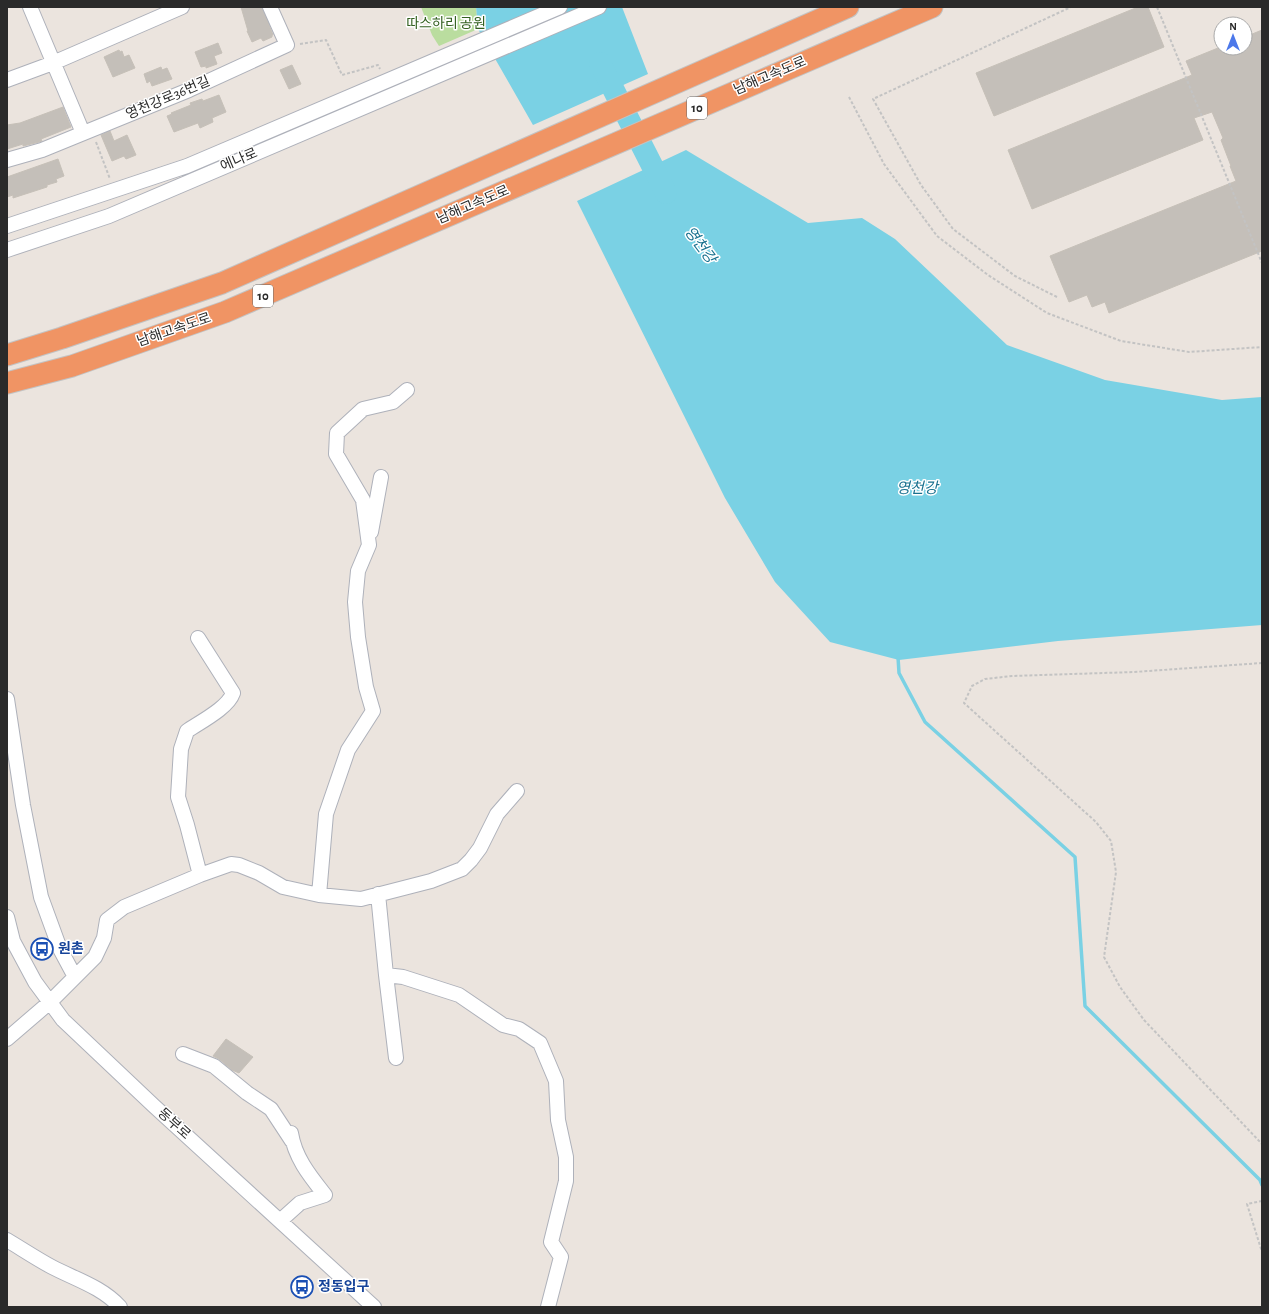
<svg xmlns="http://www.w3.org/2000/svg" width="1269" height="1314" font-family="'Alegreya Sans','Noto Sans KR',sans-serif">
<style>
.green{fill:#badd9f}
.water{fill:#7ad1e4}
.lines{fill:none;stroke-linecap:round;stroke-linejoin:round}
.stream{stroke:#7ad1e4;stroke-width:3.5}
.river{stroke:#7ad1e4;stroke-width:22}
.building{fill:#c4bfb9;stroke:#c6c0b8}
.minor-casing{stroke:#aeb1ba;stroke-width:16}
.highway-casing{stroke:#c3c3c3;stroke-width:23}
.path{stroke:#c3c3c3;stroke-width:2;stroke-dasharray:3 2;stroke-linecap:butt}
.minor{stroke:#fff;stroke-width:14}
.highway{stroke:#f09464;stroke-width:21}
.labels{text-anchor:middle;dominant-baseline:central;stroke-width:3;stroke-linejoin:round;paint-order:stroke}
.shield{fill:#fff;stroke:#6a6a6a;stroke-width:1}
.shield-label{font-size:13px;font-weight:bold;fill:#2a2a2a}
.park-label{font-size:14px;fill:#346121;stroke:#fff}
.street-label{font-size:14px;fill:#2a2a2a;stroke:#fff}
.transit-label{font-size:14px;font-weight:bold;fill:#164399;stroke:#fff;text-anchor:start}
.water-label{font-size:15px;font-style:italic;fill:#19718f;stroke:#fff}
</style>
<rect width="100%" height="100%" fill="#ebe4de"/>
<path class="green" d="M421 7H476L478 29 439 46 432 35Z"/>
<path class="water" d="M476 7H622L648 74 533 125 478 29Z
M686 150 808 223 862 218 895 239 1007 345 1105 380 1222 400 1262 397V625L1058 641 899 660 830 642 775 582 725 498 577 201Z"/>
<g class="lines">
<path class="stream" d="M898 657 899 673 925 722 1075 857 1085 1006 1260 1180 1262 1185"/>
<path class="river" d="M600 63 666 193"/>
</g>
<path class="building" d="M241 7H262L273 35H272V37L263 41 261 38 252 42 247 31H248Z
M1138 7H1148L1164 47 994 116 976 73Z
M1262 30V251L1109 313 1105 302 1092 307 1087 295 1069 302 1050 256 1236 181 1230 166H1231L1221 140 1223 138 1212 112 1194 118 1203 140 1032 209 1008 150 1192 75 1186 61 1218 48H1245V37Z
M218 43 222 53 214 56 217 64 206 68V66L201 67 195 52Z
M119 50 120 52 122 51 124 57 129 55 135 68 113 77 104 57Z
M292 65 301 84 289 89 280 70Z
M161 67 162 70 167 68 172 79 152 86 150 81 147 83 144 74Z
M219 95 226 112 212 118 213 122 200 128 198 123 174 132 167 116 172 114 171 113 191 105 190 103 202 99 203 101Z
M63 107 71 127 41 139 42 141 39 142 23 146V144L7 149V125L20 123Z
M110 131 114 141 127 135 136 155 126 159 124 156 112 161 101 135Z
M58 159 64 176 56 179 57 182 47 185V187L13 198V195L7 197V177Z
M226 1039 253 1057 239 1073 232 1070 219 1059 213 1056Z"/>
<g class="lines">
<g class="minor-casing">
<path id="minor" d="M30 7 83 133
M7 80 53 63 182 7
M7 160 42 150 189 90 287 45 270 7
M7 226 187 166 560 7
M7 250 109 216 599 7
M371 532 381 477
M198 638 233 693C228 708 200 722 187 731L181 749 178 797 187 825 200 875
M7 699 23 805 41 897 60 949 75 977
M378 894 386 975 403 977 459 995 503 1025 519 1029 540 1043 556 1081 558 1120 566 1157V1181L551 1242 561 1257 548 1307
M319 895 326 814 348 750 373 711 366 687 358 637 355 602 358 571 369 545 363 500 336 454 337 433 363 409 393 402 407 390
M7 917 13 941 35 982 63 1020 154 1106 374 1307
M386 975 396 1058
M7 1039 50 1002 95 957 104 938 107 920 124 907 200 875 231 864 239 865 259 873 283 887 319 895 361 899 431 881 462 869 471 860 480 848 497 814 517 791
M183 1054 214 1066 247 1093 271 1109 292 1141
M280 1221 300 1203 325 1195C310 1176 295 1158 291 1133
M7 1240C22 1249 37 1259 52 1267 75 1279 102 1287 120 1307"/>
</g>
<g class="highway-casing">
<path id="highway" d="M7 355 62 338 222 283 848 7
M7 383 72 366 225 312 932 7"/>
</g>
<path class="path" d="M1157 7 1262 263
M300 44 326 40 342 75 378 65 380 69
M849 97 884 164 937 236 988 275 1047 313 1121 341 1189 352 1262 347
M96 142 110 179
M1057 297 1015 276 953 229 921 185 873 99 1071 7
M1262 663 1134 672 1012 676 985 679 972 686 964 703 1096 822 1111 841 1116 872 1104 957 1120 987 1144 1020 1262 1144
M1262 1201 1247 1204 1262 1252"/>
<use href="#minor" class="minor"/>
<use href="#highway" class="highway"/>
</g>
<defs>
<g id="bus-ring" transform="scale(1.15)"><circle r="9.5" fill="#fff" stroke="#1a4fb4" stroke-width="1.5"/><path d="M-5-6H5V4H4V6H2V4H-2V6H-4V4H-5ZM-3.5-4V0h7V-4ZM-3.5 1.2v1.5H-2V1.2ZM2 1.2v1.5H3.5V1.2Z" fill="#1a4fb4"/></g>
</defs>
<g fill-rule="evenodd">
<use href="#bus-ring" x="42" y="949"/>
<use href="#bus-ring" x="302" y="1287"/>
</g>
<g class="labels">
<g class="shield">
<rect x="687" y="97" width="20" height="22" rx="3"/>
<rect x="253" y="285" width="20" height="22" rx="3"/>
</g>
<g class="shield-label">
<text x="697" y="108">10</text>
<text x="263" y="296">10</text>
</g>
<g class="park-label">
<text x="446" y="24">따스하리 공원</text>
</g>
<g class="street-label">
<text transform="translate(770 76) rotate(-23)">남해고속도로</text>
<text transform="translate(168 98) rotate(-23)">영천강로36번길</text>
<text transform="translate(239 160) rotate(-23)">에나로</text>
<text transform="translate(473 205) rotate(-23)">남해고속도로</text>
<text transform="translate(174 330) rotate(-19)">남해고속도로</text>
<text transform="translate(174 1124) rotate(42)">동부로</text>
</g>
<g class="transit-label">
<text x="58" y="949">원촌</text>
<text x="318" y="1287">정동입구</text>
</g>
<g class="water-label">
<text transform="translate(700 245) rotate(53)">영천강</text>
<text x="917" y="488">영천강</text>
</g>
</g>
<rect width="1269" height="1314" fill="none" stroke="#2a2a2a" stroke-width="16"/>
<g transform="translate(1233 36)"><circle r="19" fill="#ffffff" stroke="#aaaaaa"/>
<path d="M0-3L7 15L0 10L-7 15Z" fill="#4c78ea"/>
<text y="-6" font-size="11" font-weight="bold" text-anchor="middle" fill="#2a2a2a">N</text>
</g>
</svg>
